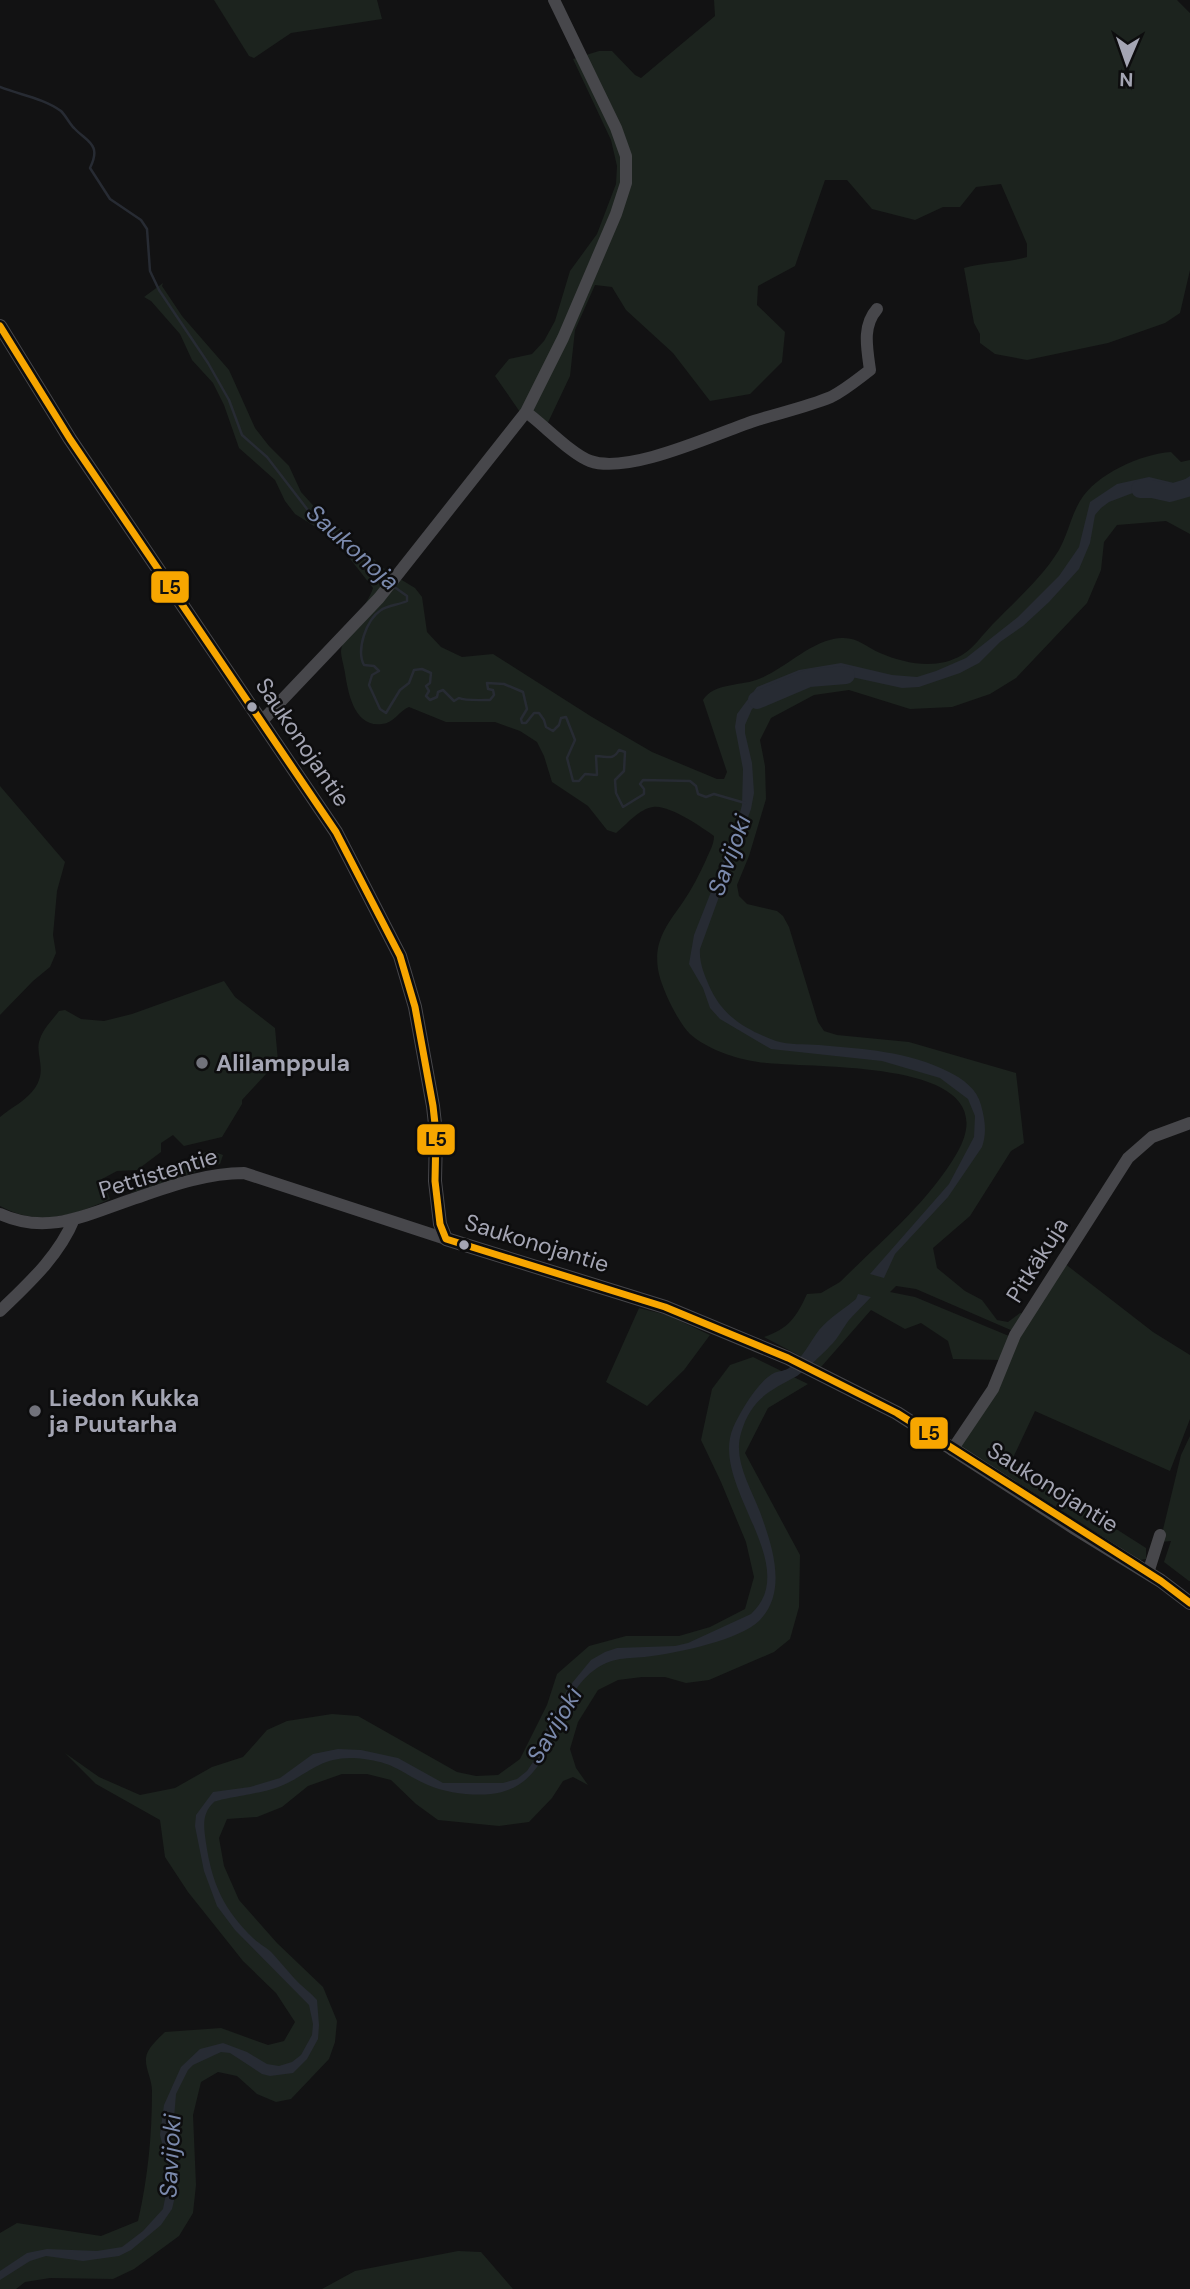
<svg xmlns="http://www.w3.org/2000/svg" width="1190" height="2289" font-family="'DM Sans',sans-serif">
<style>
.green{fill:#1c231e}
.water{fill:#272b33}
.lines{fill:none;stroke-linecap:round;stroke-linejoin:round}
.stream{stroke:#272b33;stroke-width:2.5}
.river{stroke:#272b33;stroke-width:18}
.minor{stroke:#47474b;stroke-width:12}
.tertiary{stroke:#47474b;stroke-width:14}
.bus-1-casing{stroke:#0d0d0e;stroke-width:12}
.bus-1{stroke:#f7a600;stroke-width:7}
.bus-dot{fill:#a4a5b3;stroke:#0d0d0e;stroke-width:2.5}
.poi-dot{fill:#71727b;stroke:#0d0d0e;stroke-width:2.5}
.labels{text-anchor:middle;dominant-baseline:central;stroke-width:5;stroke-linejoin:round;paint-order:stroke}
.street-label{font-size:23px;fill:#a4a5b3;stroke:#0d0d0e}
.poi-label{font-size:23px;font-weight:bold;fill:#a4a5b3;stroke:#0d0d0e;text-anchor:start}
.water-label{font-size:24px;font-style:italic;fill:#7b8aad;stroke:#0d0d0e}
.line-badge{stroke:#0d0d0e;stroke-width:2.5}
.pale-badge-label{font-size:19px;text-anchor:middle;font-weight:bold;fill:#111}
</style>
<rect width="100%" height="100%" fill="#121213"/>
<path class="green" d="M214 0H377L382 19 291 33 254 58 249 56Z
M714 0H1177L1190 13V270L1180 313 1165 323 1108 343 1027 360 995 354 980 343V334L974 323 964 268C985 262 1006 263 1027 257V244L1001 184 976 187 960 207H943L915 220 872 209 847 180H825L795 266 758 286 757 305 785 332 782 362 750 394 710 401 673 353 626 310 612 287 595 285 575 330 570 376 543 433 520 412 495 376 509 359 532 354 544 341 555 321 570 271 597 234 616 184 617 166 611 140 573 59 599 51H612L635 75 641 78 715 16Z
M163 283 162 286 182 316 229 370 255 428 269 446 289 466 301 492 319 512 331 521 387 571 415 588 422 597 427 632 441 647 462 657 493 654 592 717 652 752 717 779H724L727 772 703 700C714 683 739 686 756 680 785 670 810 640 841 638 858 637 866 647 880 653 906 664 937 670 962 655 973 649 983 634 992 625 1016 600 1041 579 1059 550 1068 534 1071 516 1080 501 1096 474 1141 454 1171 452L1181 462 1190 460V534L1166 521 1117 525 1104 542 1101 570 1087 603 1016 678 990 694 952 707 910 709 849 690 814 695 771 718 760 740 765 766 766 799 749 856 737 885 739 896 747 904 777 911 783 916 789 927 818 1022 824 1031 837 1035 909 1042 1016 1073 1024 1143 1011 1151 970 1216 933 1248 937 1268 965 1291 982 1300 997 1320 1008 1322 1020 1313 1024 1314 1013 1331 916 1289 896 1286 890 1292 915 1297 1009 1336 1001 1360 953 1359 948 1341 921 1323 905 1329 871 1310 821 1367 764 1337C788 1329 796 1318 807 1294L821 1293 840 1282C880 1242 928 1203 957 1153 1013 1055 806 1070 758 1062 736 1059 707 1049 690 1034 678 1022 663 991 659 974 652 943 666 926 683 902 692 889 699 875 706 860 709 852 714 845 714 836 702 827 668 804 653 807 639 809 627 824 616 833L607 830 588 806 552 782 544 756 537 742 520 731 495 722H446L409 707C399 711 394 723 382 724 354 728 348 692 345 673 344 666 341 657 341 651 343 635 368 604 373 588L340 546 322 531 295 514 285 501 275 480 239 448 224 405 213 383 192 360 180 334 151 301 144 297Z
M0 786 65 862 57 891 53 935 56 953 50 967 33 981 0 1015Z
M224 981 235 997 275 1028 278 1061 242 1100V1104L222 1137 184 1146 173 1135 161 1143V1152L137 1170 117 1171 102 1179 110 1199C73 1216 38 1227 0 1206V1117C12 1107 26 1101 35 1088 48 1069 34 1053 40 1039 43 1029 53 1019 59 1011L65 1010 81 1019 104 1021 132 1014Z
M210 1150 223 1155 220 1164 131 1193 137 1184Z
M1064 1263 1153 1332 1190 1355V1419L1170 1471 1035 1411 1011 1462 1146 1548V1559L1135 1561 960 1447 1015 1344Z
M639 1308 667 1315 710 1335 684 1370 647 1406 606 1382Z
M753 1357 808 1384 768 1408 745 1453 800 1555 799 1607 790 1639 774 1652 709 1680 686 1683 665 1677H642L618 1680 598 1690 578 1722 570 1749 576 1768 588 1785 573 1777 563 1781 552 1798 529 1822 499 1826 438 1820 416 1804 391 1780 367 1774H342L308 1786 282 1807 257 1817 227 1819 219 1838 224 1866 239 1900 277 1943 323 1987 337 2021 335 2042 329 2059 291 2099 276 2102 257 2094 237 2076 218 2072 201 2082 193 2115 196 2185 193 2213 179 2236 134 2269 113 2279 50 2278 25 2282 16 2289H0V2233L17 2223 101 2236 138 2221C148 2177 152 2136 152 2090 152 2080 145 2068 146 2058 147 2048 158 2039 165 2032L221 2028 268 2045 284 2041 295 2022 276 1993 243 1961 188 1892 165 1857 160 1820 96 1784 65 1753 99 1777 140 1795 175 1788 212 1767 243 1757 267 1730 287 1721 332 1714 358 1716 457 1772 476 1776 498 1775 520 1759 547 1705 557 1674 589 1646 626 1636H679L710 1627 745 1609 754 1577 746 1542 721 1482 701 1440 712 1389 730 1365Z
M1190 1436V1581H1189L1164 1562 1171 1541 1160 1542 1181 1455Z
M458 2251 481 2252 513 2289H322L355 2271Z"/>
<path class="water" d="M1190 476V489L1138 491 1109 502 1101 508 1095 515 1090 543 1079 569 1049 602 1023 626 1000 642 979 663 960 673 919 687 902 688 847 676H820L801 682 780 691 752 709 745 725V733L752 763 754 793 751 809 700 949C699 964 705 976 711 990 725 1018 747 1030 776 1041 789 1045 805 1044 819 1045 863 1049 908 1051 949 1072 963 1079 977 1089 981 1105 985 1120 987 1132 982 1147L948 1197 895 1254 884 1278 870 1274 949 1184 974 1137 975 1116 968 1099 940 1078 882 1061 771 1049 720 1019 710 1008 703 988 689 964 694 935 735 831 742 805 743 769 735 727 737 714 757 687 799 670 841 663 892 675 917 677 936 671 966 658 1018 617 1059 576 1079 547 1090 502 1117 484 1149 477 1178 484Z
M858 1294 871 1297C864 1305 856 1312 849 1320 842 1329 838 1339 830 1346 825 1352 802 1373 797 1376 769 1391 751 1399 741 1433 733 1460 750 1486 760 1512 772 1545 788 1591 760 1620 740 1640 680 1652 652 1656 631 1659 615 1656 597 1668 547 1701 561 1786 491 1794 472 1796 446 1793 428 1785 401 1773 396 1763 364 1759 316 1753 309 1779 269 1790 260 1793 218 1799 214 1802 201 1814 204 1828 206 1843 212 1884 224 1910 253 1938 259 1944 268 1948 273 1954 280 1962 287 1970 294 1978 301 1986 310 1992 317 2000L319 2025 318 2039 307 2059 293 2073 270 2076 262 2074 230 2053 221 2052 193 2065 188 2070 176 2094 172 2143 176 2170V2192L172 2209 161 2225 131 2250 119 2256 83 2261 46 2256 30 2261 0 2280V2271L27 2253 47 2249 97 2251 122 2247 143 2231 163 2209 170 2174 160 2135 164 2105 181 2067 200 2049 223 2043 247 2052 267 2064 279 2066 292 2062 301 2055 312 2035 313 2024 309 2005 235 1930 217 1906 204 1871 195 1826 196 1815 213 1792 250 1787 280 1778 313 1754 338 1749 361 1750 398 1758 443 1783H503L517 1779 527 1771 535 1759 545 1731 568 1688 591 1660 605 1652 617 1648 675 1646 688 1643 751 1614C804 1565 709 1485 733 1428 740 1412 758 1381 774 1373 779 1371 785 1371 789 1368 802 1359 810 1342 819 1330 829 1318 844 1309 856 1299Z"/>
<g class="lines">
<path class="stream" d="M0 87C20 95 43 98 61 111 66 116 69 123 74 128 87 142 102 144 90 168L110 199 141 220 147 229 150 271 159 290 208 363 229 400 242 435 267 457 317 522 354 549 388 582
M393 586 407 596V601C399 605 388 605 381 610 366 620 356 650 364 665L374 666 379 671 372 675 369 685 380 709 386 713 400 690 409 683 414 670 422 669 431 673 430 683 426 686 429 691 426 696 430 700 437 697 438 692 443 690 454 701 459 698C465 701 483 700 490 700L494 695 493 690 488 689 487 683 504 684 523 692 527 709 521 719 522 723H526L534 713H539L544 720 546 727 553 731 559 725 561 718 566 717 575 740 567 758 573 781H579L585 774 597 775 596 756C607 756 613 761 619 750L625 752 624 771 615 780 616 793 623 807 644 794V789L640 784 643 780 690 781 696 786 698 794 706 797 714 794 745 803"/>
<path class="river" d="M1140 489H1152L1170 493 1190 487
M757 700 809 678 846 675"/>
<path class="minor" d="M526 412C544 425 571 454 590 461 629 475 715 434 754 421 779 413 807 407 831 397 845 390 858 379 870 370 867 348 862 326 877 309
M262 721 379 598 526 412 563 338 616 214 626 183V156L616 128 554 0
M0 1214C50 1237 92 1212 139 1197 173 1185 208 1173 244 1173L446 1239
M0 1311C28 1284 59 1256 74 1219
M952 1450 993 1389 1015 1335 1128 1158 1152 1137 1190 1123
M1148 1573 1160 1535"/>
<path class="tertiary" d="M0 326 70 439 336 832 400 956 415 1007 433 1106 436 1133 435 1181 440 1224 446 1239 665 1307 788 1358 897 1413 1075 1528 1161 1581 1190 1603"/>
<g class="bus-1-casing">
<path id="bus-1" d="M0 326 70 439 336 832 400 956 415 1007 433 1106 436 1133 435 1181 440 1224 446 1239 665 1307 788 1358 897 1413 1161 1581 1190 1603"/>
</g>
<use href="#bus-1" class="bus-1"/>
</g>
<g class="bus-dot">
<circle cx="252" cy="707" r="6"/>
<circle cx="464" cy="1245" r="6"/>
</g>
<g class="poi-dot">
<circle cx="202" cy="1063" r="7"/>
<circle cx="35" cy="1411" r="7"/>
</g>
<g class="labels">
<g class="street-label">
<text transform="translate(303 742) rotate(56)">Saukonojantie</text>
<text transform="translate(158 1173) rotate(-17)">Pettistentie</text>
<text transform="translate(537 1243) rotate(17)">Saukonojantie</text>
<text transform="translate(1037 1260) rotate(-58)">Pitkäkuja</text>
<text transform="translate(1053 1487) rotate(32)">Saukonojantie</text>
</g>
<g class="poi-label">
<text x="216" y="1063">Alilamppula</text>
<text x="49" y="1398">Liedon Kukka<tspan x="49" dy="26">ja Puutarha</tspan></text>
</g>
<g class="water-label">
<text transform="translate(353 547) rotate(42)">Saukonoja</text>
<text transform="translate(729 855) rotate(-70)">Savijoki</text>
<text transform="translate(554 1725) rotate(-59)">Savijoki</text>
<text transform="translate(170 2156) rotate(-87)">Savijoki</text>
</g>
</g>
<g class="line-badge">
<rect x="150" y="570" width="40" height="34" rx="7" fill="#f7a600"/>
<rect x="416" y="1123" width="40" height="33" rx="7" fill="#f7a600"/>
<rect x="909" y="1416" width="40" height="34" rx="7" fill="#f7a600"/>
</g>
<g class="pale-badge-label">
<text x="170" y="594">L5</text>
<text x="436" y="1146">L5</text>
<text x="929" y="1440">L5</text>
</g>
<g transform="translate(1127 63) rotate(182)" stroke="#0d0d0e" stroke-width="5" paint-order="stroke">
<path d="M0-5L12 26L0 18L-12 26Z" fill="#a4a5b3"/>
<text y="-10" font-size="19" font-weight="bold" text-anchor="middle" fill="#a4a5b3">N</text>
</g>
</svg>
